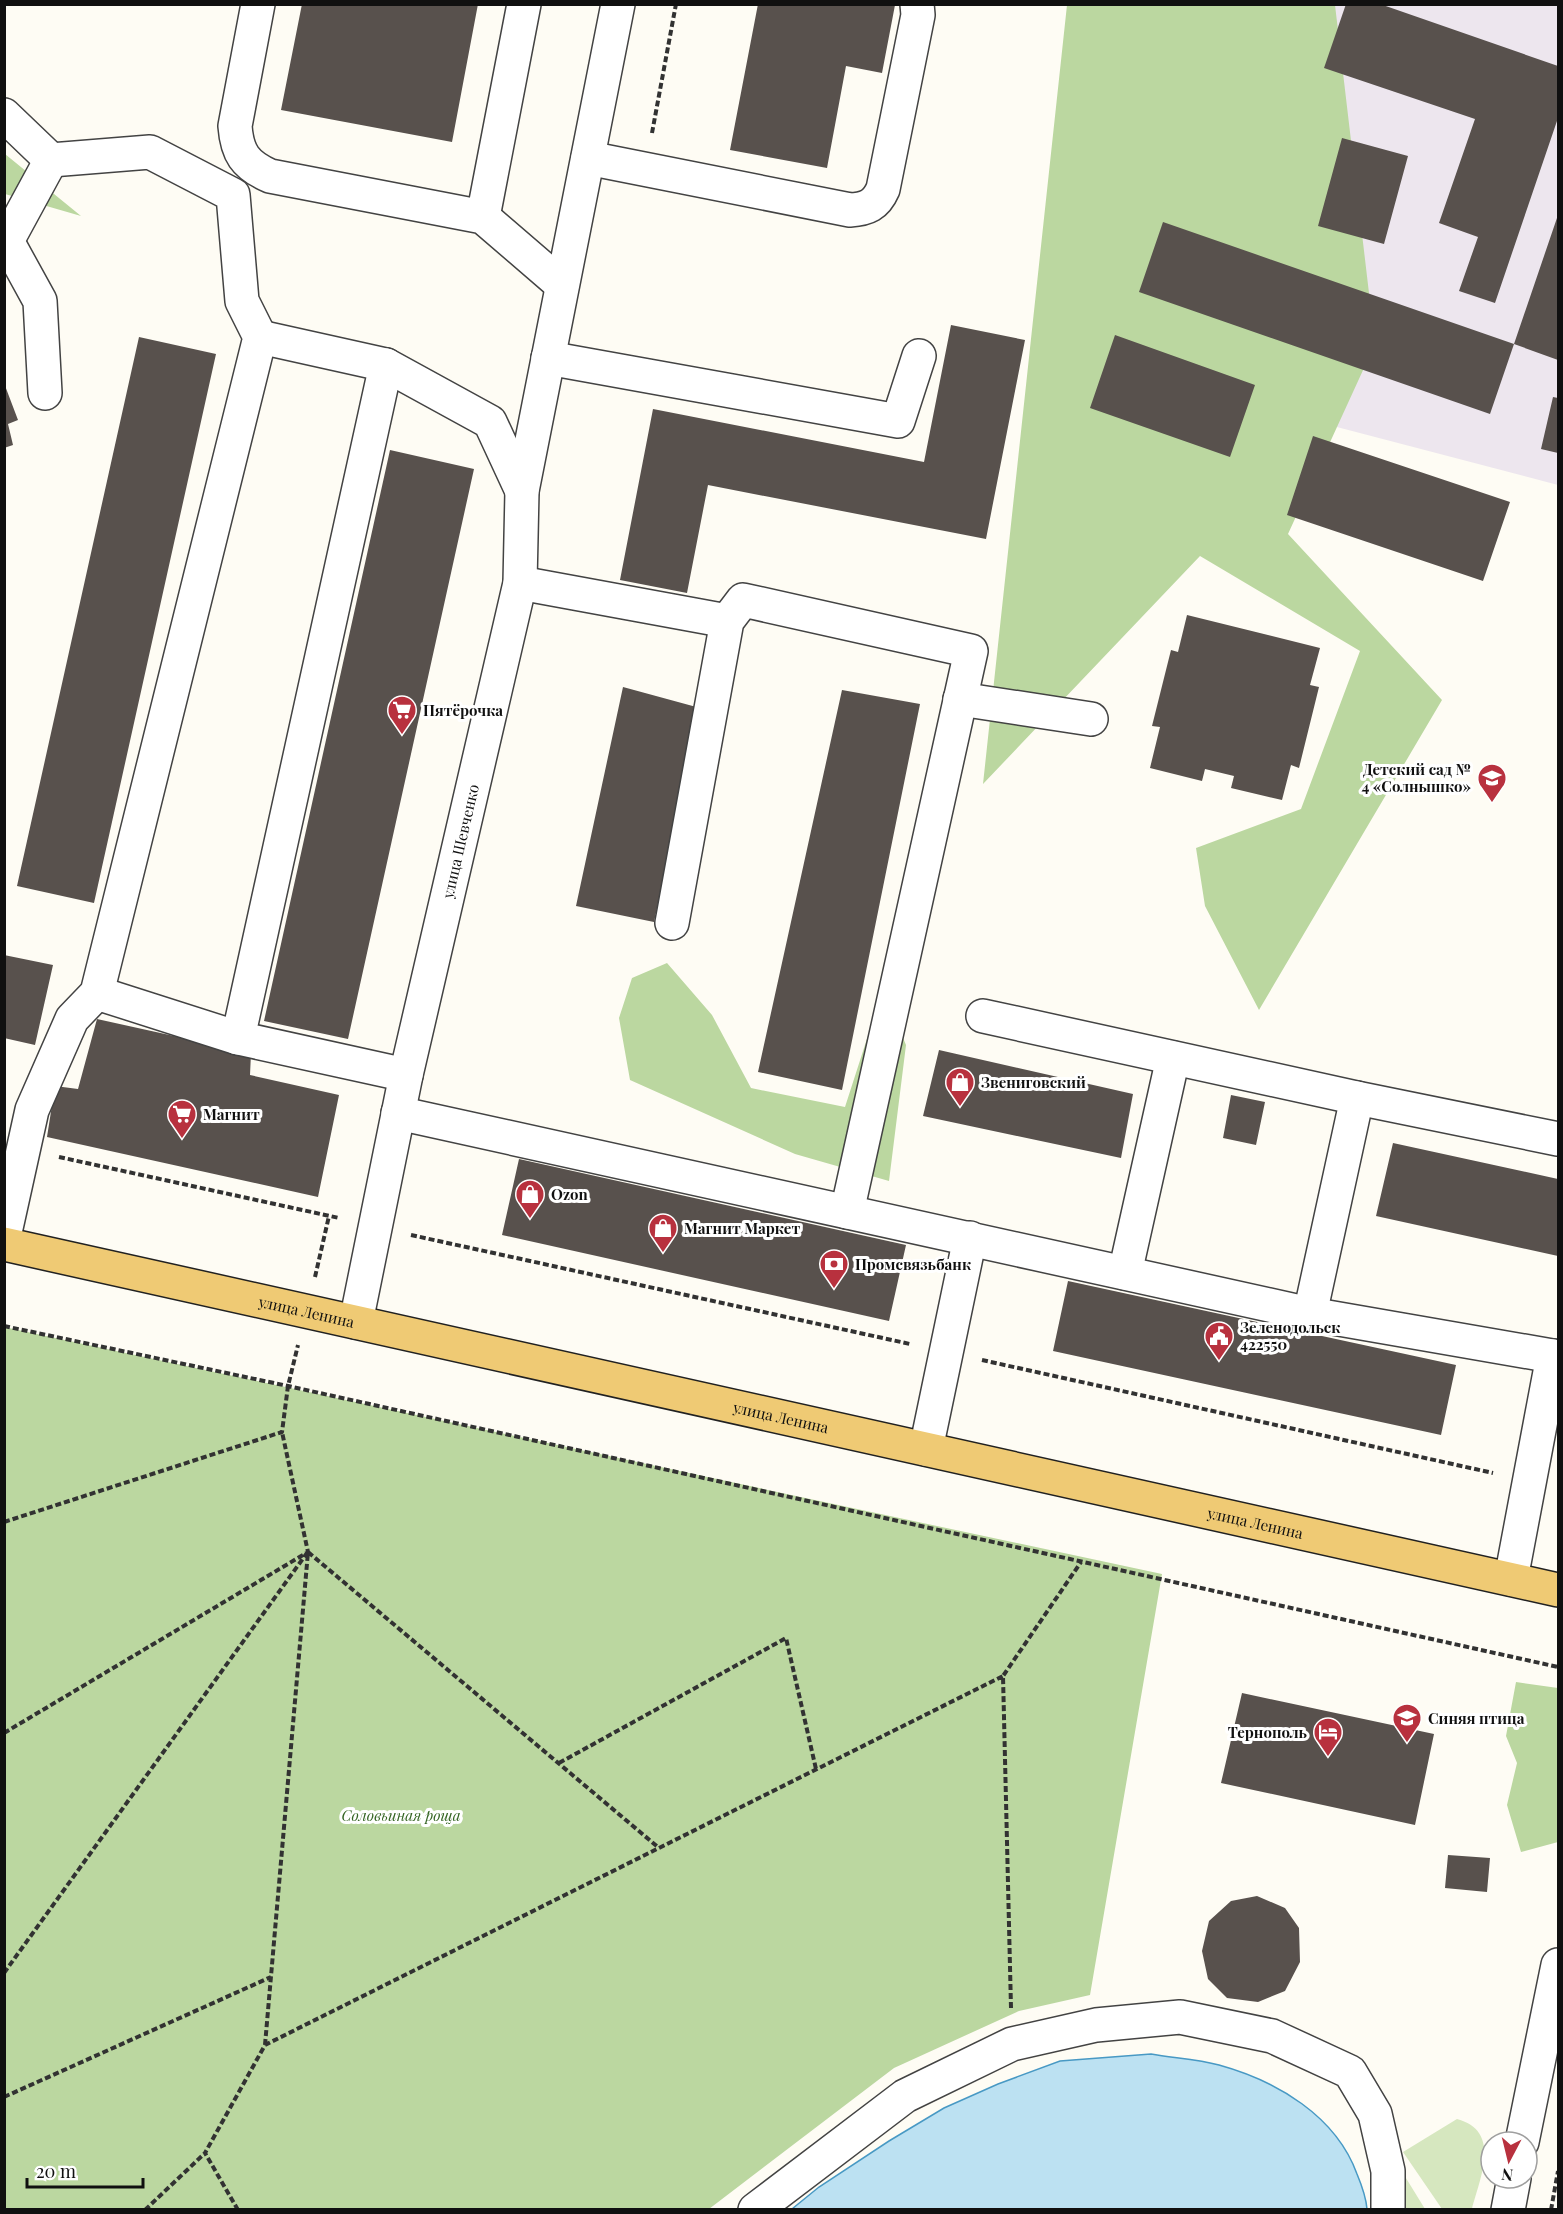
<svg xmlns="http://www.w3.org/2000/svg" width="1563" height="2214" font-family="'Playfair Display',serif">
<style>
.industrial{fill:#ede6ee}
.green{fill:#d6e7bf}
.forest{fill:#bbd7a0}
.water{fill:#bce1f2;stroke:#4899c4;stroke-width:1.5}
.building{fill:#58514d}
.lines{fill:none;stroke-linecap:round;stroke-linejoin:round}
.minor-casing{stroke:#434343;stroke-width:36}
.major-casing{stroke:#212121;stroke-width:36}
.path{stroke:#323232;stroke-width:4;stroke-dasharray:6 3;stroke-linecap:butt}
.minor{stroke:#fff;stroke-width:33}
.major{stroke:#efca74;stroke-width:33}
.labels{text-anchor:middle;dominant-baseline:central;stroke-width:6;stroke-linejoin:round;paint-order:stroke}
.poi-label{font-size:15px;font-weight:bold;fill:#101010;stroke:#fff;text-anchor:start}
.street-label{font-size:15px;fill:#101010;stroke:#fff}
.park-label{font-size:15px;font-style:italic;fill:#356524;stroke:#fff}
</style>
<rect width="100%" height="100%" fill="#fefcf4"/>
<path class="industrial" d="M1130 5H1558V485L1157 380Z"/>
<path class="green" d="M1457 2119C1502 2131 1480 2178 1472 2209H1442L1403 2152Z
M1401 2170 1425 2209H1399Z"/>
<path class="forest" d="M1067 5H1335L1375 344 1288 534 1442 700 1259 1010 1205 906 1196 848 1301 809 1360 651 1200 556 983 784Z
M5 154 81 216 5 194Z
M667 963 712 1015 751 1088 845 1107 883 989 906 1045 889 1181 795 1154 630 1080 619 1018 632 978Z
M4 1327 1162 1574 1090 1995 1019 2011 894 2068 709 2209H5Z
M1516 1682 1558 1688V1842L1521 1852 1507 1805 1517 1763 1506 1736Z"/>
<path class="water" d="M1151 2054C1173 2058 1197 2059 1219 2065 1277 2081 1336 2116 1357 2174 1362 2186 1366 2197 1367 2209H792L819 2187 889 2141 944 2108 998 2084 1060 2061Z"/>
<path class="building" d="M302 4H478L452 142 281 110Z
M758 4 895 5 882 73 846 66 827 168 730 150Z
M1346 4H1380L1558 66V118L1495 303 1459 291 1478 237 1439 223 1475 119 1324 68Z
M1342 138 1408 156 1384 244 1318 226Z
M1558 215V360L1514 344Z
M1163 222 1514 344 1490 414 1139 292Z
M951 325 1025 340 986 539 708 485 687 593 620 580 653 409 924 462Z
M1115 335 1255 385 1230 457 1090 408Z
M139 337 216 354 94 903 17 886Z
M4 383 18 420 8 424 13 445 4 448Z
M1553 397 1558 398V453L1541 449Z
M1313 436 1510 502 1483 581 1287 515Z
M390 450 474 469 348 1039 264 1021Z
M1187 615 1320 648 1310 685 1319 687 1299 768 1291 765 1282 800 1231 788 1234 776 1205 769 1202 781 1150 768 1160 727 1152 726 1171 650 1178 652Z
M623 687 700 708 654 922 576 906Z
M842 690 920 704 842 1090 758 1072Z
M4 955 53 965 35 1045 4 1038Z
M97 1019 251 1053 250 1075 339 1095 318 1197 47 1137 55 1086 78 1089Z
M939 1050 1133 1094 1121 1158 923 1116Z
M1231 1095 1265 1102 1256 1145 1223 1138Z
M1393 1143 1558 1179V1256L1376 1216Z
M519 1159 906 1245 889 1321 502 1235Z
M1068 1281 1456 1365 1441 1435 1053 1351Z
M1242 1693 1434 1734 1415 1825 1221 1783Z
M1448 1855 1490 1858 1487 1892 1445 1888Z
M1257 1896 1285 1908 1299 1928 1300 1962 1285 1991 1258 2002 1227 1998 1208 1979 1202 1951 1209 1921 1231 1901Z"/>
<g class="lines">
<g class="minor-casing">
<g id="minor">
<path d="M258 4 235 126C237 153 245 165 270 176L483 217 562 285"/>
<path d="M4 115 51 160 150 152 233 195 242 301 260 337 97 993 72 1019 32 1110 4 1237"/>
<path d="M588 158 850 210C867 209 876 205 883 189L918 15 917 4"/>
<path d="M483 217 524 4"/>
<path d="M4 240 7 241 40 301 45 393"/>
<path d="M7 241 51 160"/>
<path d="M260 337 386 365 238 1038 406 1075"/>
<path d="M548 358 898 421 919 356"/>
<path d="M386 365 490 422 522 491"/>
<path d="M520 583 727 621"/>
<path d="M960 699 1091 719"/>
<path d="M672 923 727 621 743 600 971 651 847 1212"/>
<path d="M97 993 238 1038"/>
<path d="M983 1016 1357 1098 1558 1139"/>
<path d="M398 1113 1310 1314 1558 1357"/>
<path d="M1125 1273 1173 1058"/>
<path d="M1310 1314 1357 1098"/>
<path id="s1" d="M356 1322 406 1075 520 583 522 491 618 4"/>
<path d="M926 1449 970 1238"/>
<path d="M1511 1579 1553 1356"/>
<path d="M1522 2142 1558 1965"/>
<path d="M755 2210 905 2096 1012 2044 1096 2025 1180 2017 1272 2036 1350 2072 1375 2114 1388 2171V2210"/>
<path d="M1508 2210 1514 2178"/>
</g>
</g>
<g class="major-casing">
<g id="major">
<path id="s2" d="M4 1244 1558 1590"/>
</g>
</g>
<path class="path" d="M652 133 676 4
M59 1157 339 1218
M411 1235 910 1344
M315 1277 329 1216
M4 1326 288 1386 1558 1667
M982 1360 1493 1473
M4 1522 282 1432 288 1386 298 1345
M4 1733 308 1552 282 1432
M559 1763 786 1638 816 1769
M4 1973 307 1553
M1011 2008 1003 1676 1081 1562
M265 2045 308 1552 659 1848
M4 2097 271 1977
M145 2210 205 2153
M238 2210 205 2153 265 2045 1003 1676
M1551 2210 1558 2171"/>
<use href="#minor" class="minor"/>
<use href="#major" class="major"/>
</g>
<defs>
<g id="supermarket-pin" transform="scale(1.5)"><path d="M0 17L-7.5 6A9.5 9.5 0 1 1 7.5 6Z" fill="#b8313e" stroke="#fff"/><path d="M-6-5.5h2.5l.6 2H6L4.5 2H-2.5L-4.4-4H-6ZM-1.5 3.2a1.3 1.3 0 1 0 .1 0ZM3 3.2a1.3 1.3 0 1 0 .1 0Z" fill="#fff"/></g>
<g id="school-pin" transform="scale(1.5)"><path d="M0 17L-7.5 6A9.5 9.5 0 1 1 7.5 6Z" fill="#b8313e" stroke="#fff"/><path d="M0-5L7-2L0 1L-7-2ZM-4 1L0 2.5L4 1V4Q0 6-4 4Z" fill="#fff"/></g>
<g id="shop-pin" transform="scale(1.5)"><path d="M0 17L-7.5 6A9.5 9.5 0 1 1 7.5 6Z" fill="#b8313e" stroke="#fff"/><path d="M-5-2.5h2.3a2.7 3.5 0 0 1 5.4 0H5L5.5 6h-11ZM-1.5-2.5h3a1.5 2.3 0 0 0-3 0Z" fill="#fff"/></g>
<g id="bank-pin" transform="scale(1.5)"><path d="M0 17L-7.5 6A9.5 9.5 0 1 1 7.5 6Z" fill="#b8313e" stroke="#fff"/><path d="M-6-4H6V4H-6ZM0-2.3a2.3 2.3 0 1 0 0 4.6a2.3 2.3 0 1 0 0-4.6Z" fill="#fff"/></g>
<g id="civic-pin" transform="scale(1.5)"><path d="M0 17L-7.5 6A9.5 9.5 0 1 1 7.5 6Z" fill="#b8313e" stroke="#fff"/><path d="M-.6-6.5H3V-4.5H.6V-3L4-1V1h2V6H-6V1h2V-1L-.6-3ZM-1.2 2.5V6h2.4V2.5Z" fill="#fff"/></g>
<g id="hotel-pin" transform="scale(1.5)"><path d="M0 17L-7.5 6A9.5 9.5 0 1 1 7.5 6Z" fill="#b8313e" stroke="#fff"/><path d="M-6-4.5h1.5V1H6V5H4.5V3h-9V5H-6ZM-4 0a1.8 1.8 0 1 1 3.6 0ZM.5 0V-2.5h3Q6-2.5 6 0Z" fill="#fff"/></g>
</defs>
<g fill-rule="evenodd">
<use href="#supermarket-pin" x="402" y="710"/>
<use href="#school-pin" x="1492" y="778"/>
<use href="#shop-pin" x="960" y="1082"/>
<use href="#supermarket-pin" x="182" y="1114"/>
<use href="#shop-pin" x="530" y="1194"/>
<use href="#shop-pin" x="663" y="1228"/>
<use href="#bank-pin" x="834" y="1264"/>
<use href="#civic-pin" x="1219" y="1336"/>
<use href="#school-pin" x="1407" y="1718"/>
<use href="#hotel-pin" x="1328" y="1732"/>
</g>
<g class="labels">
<g class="poi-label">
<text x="423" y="710">Пятёрочка</text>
<text x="1471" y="769" text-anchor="end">Детский сад №<tspan x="1471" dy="17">4 «Солнышко»</tspan></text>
<text x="981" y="1082">Звениговский</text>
<text x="203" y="1114">Магнит</text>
<text x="551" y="1194">Ozon</text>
<text x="684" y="1228">Магнит Маркет</text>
<text x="855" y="1264">Промсвязьбанк</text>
<text x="1240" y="1327">Зеленодольск<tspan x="1240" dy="17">422550</tspan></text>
<text x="1428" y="1718">Синяя птица</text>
<text x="1307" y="1732" text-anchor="end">Тернополь</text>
</g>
<g class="street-label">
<text stroke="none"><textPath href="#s1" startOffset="492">улица Шевченко</textPath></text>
<text stroke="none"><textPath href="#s2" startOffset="310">улица Ленина</textPath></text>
<text stroke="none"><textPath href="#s2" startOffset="796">улица Ленина</textPath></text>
<text stroke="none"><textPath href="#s2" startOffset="1282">улица Ленина</textPath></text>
</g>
<g class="park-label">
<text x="401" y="1815">Соловьиная роща</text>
</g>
</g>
<rect width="1563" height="2214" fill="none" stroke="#101010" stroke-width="12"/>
<g transform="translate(1509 2160) rotate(187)"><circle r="28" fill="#ffffff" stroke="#9f9f9f" stroke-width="1.5"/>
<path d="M0-4.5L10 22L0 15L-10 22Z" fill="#b8313e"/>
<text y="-9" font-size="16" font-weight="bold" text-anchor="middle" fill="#101010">N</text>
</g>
<path d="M27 2178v9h116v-9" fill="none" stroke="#101010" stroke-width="3"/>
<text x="36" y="2178" font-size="18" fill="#101010" stroke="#ffffff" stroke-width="4.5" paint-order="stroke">20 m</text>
</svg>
